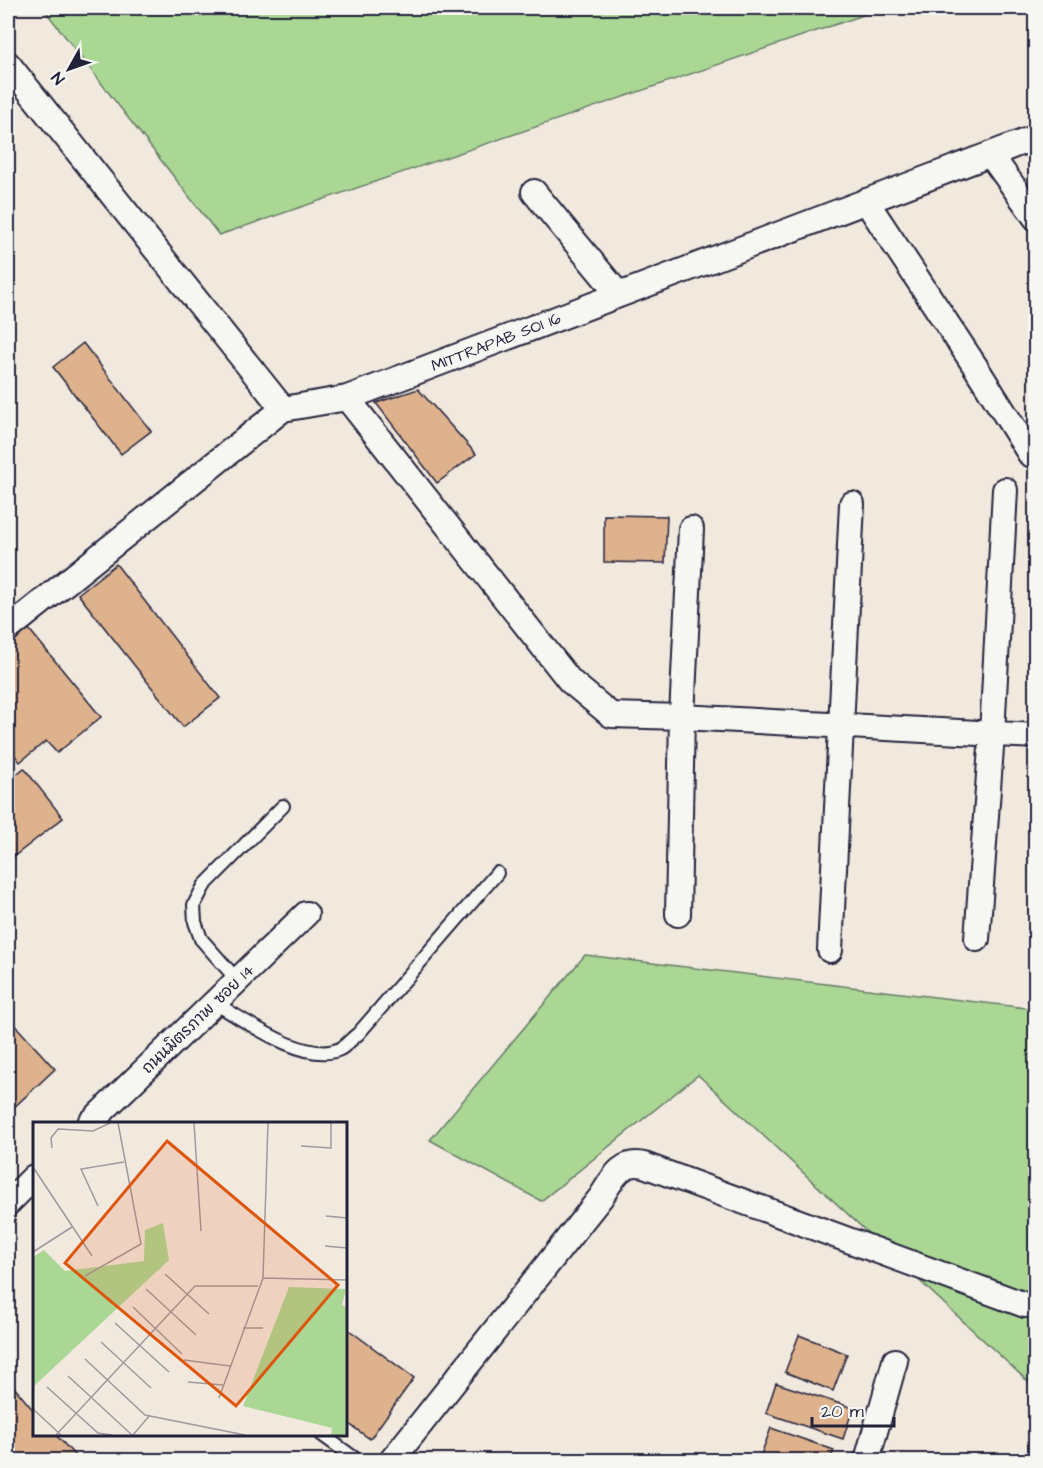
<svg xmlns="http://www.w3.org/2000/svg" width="1043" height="1468" font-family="'Architects Daughter','Playpen Sans Thai',sans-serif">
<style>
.green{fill:#abd795;stroke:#667c68;stroke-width:1.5}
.building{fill:#ddb28d;stroke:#22223b;stroke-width:1.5}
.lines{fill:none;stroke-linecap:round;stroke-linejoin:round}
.service-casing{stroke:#22223b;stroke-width:16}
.minor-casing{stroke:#22223b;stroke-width:28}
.service{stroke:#f6f6f2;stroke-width:12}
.minor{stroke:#f6f6f2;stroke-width:24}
.labels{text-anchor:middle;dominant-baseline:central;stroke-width:4.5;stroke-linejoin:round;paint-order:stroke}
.street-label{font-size:16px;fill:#22223b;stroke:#f6f6f2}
.inset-road{fill:none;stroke:#9e999d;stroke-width:1.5}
.view{fill:#de560e;fill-opacity:0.15;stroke:#de560e;stroke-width:3}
.inset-edge{fill:none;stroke:#22223b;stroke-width:3}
</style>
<rect width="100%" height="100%" fill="#f1e8de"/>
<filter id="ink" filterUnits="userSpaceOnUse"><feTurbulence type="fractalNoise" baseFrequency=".0167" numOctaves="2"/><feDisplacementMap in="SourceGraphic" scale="12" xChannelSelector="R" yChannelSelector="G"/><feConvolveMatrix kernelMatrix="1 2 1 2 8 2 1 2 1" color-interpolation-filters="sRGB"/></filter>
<g filter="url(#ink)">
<path class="green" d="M43 8H884L219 235Z
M585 955 1035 1009V1388L698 1075 541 1201 430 1140Z"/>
<path class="building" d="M83 343 151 431 121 454 53 367Z
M418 389 476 454 437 483 376 403Z
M604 515 667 516 665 563 604 562Z
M116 564 220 698 183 727 78 594Z
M28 628 101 717 57 753 46 741 20 762 8 747V646Z
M24 768 63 818 8 861V781Z
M12 1022 55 1069 10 1111 8 1108V1026Z
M345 1327 414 1378 370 1439 345 1421Z
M799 1335 847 1354 833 1391 785 1372Z
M8 1380 34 1411V1434H55L79 1460H8Z
M776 1383 853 1408 843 1439 766 1413Z
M771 1428 834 1450 830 1460H759Z"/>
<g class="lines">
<g class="service-casing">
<path id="service" d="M238 981 201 939 195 922 194 905 204 886 283 806
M215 1003C244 1020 306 1065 340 1049 346 1046 352 1038 358 1034L497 873
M321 1434 357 1460"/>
</g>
<g class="minor-casing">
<path id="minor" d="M8 64 283 409
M990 154 1036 218
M534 192 619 295
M866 201 975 366 1030 454
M347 398 570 681 611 715 682 717 1036 736
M8 629 283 409 347 398 1036 137
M678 914 682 717 691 529
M977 939 992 734 1005 490
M830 950 852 504
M90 1123 306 914
M8 1203 34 1177
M392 1460 601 1197C612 1180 621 1159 644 1165L1025 1305
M867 1460 895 1361"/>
</g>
<use href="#service" class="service"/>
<use href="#minor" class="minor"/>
</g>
</g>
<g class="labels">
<g class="street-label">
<text transform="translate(496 342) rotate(-21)">MITTRAPAB SOI 16</text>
<text transform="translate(198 1019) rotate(-44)">ถนนมิตรภาพ ซอย 14</text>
</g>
</g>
<g transform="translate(33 1122)">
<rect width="314" height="314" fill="#f1e8de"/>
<path d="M130 101 136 138 0 265V135L11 128 32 149 111 139 112 108ZM256 165 313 167 309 183 314 185 313 313H298L299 306 210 284Z" fill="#abd795"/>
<path class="inset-road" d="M161 1 168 109M268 24 298 26V1M19 26 18 16 25 7 60 9 77 1M0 45 59 134M65 84 48 47 91 40M293 94 314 96M292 124 314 126M0 130 39 105M132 152 176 192M52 154 108 122 85 1M230 156 314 158M113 167 163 213M100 185 149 232M82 201 136 250M210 206H230M68 220 118 266M52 237 112 293 212 313M151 238 197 244M35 254 99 313M155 260 190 263M14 265 65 311 79 313M186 276 230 156 235 1M0 287 28 313M23 313 162 164H225M100 313 117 293"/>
<path class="view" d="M134 19 305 163 203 284 32 141Z"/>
<rect width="314" height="314" class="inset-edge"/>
</g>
<rect width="1043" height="1468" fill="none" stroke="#f6f6f2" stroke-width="30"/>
<rect x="15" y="15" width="1013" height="1438" fill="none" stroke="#22223b" stroke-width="2" filter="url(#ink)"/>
<g transform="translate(69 69) rotate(230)" stroke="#f6f6f2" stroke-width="4.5" paint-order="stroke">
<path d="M0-4.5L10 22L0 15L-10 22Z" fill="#22223b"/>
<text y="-9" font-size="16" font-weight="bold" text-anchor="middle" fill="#22223b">N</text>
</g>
<path d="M812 1417v9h82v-9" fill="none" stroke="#22223b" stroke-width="3"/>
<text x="821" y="1417" font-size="18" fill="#22223b" stroke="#f6f6f2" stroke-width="4.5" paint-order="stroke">20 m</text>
</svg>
